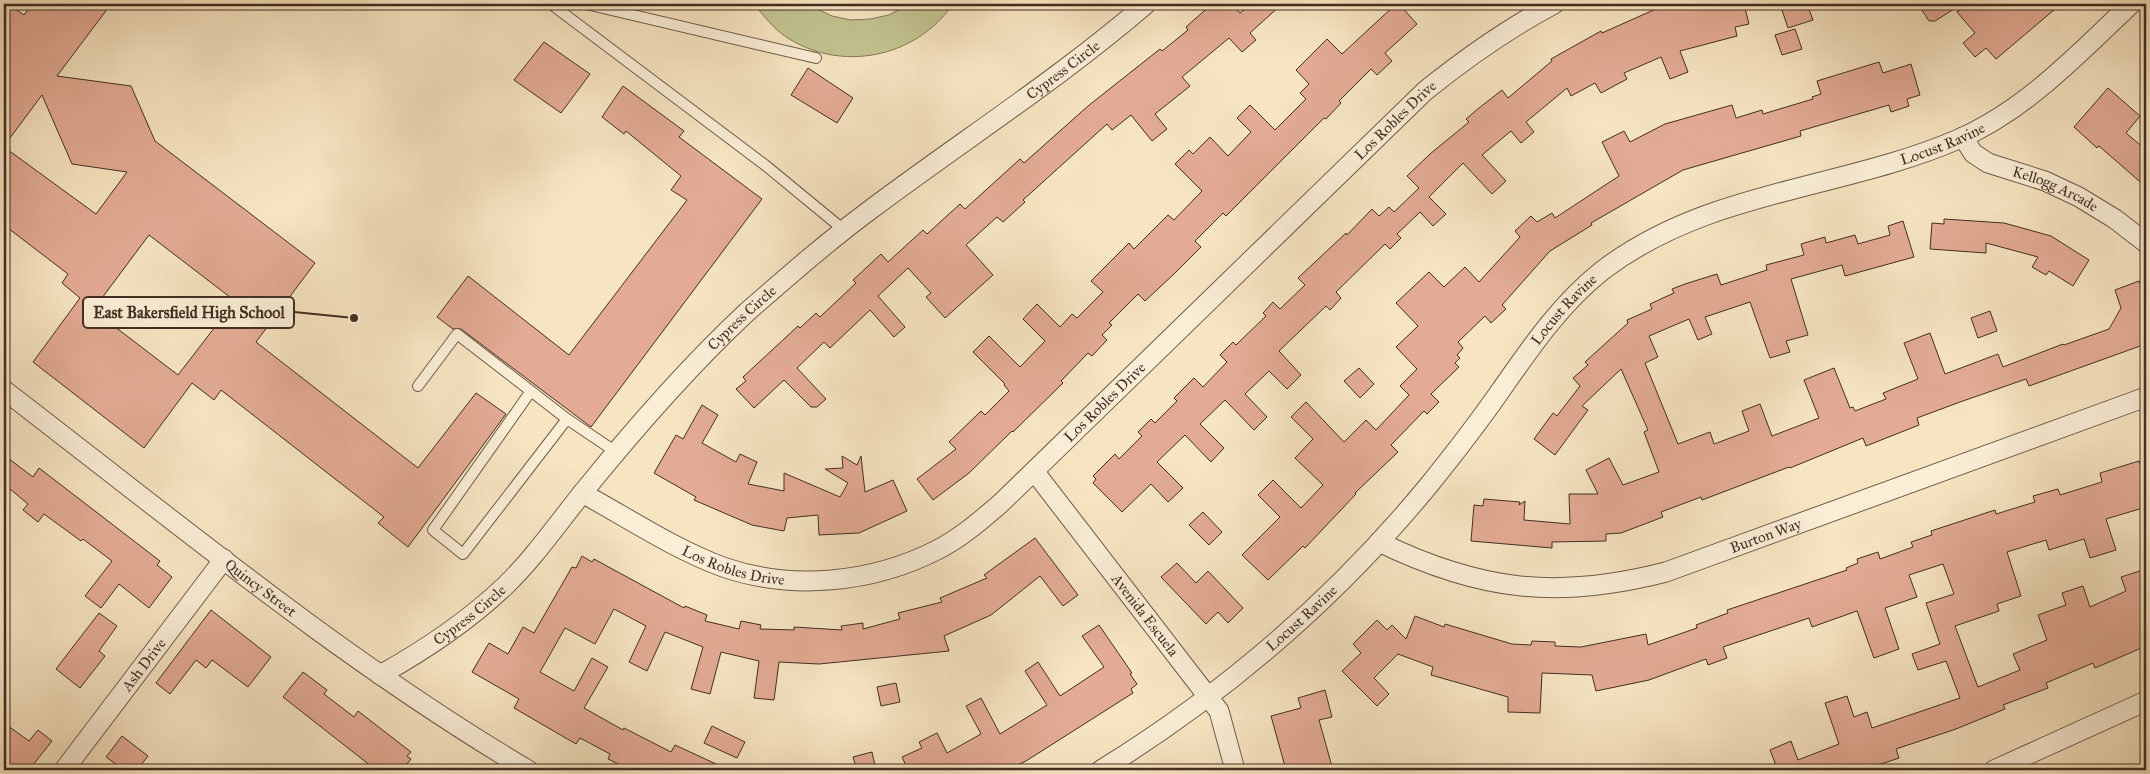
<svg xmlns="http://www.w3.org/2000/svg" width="2150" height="774" font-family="'IM FELL Great Primer',serif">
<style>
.green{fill:#c2c390;stroke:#827859}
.building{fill:#e3ab94;stroke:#422d22;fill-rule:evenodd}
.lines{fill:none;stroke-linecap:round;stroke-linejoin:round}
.service-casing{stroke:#6f5b4a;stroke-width:12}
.minor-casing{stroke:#6f5b4a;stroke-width:21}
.service{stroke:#faeed7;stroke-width:10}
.minor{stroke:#faeed7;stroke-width:19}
.labels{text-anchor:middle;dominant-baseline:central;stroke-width:4.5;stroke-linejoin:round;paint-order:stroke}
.street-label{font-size:15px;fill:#422d22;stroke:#faeed7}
.leader{fill:none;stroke:#422d22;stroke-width:2}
.callout-dot{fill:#422d22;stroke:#faeed7;stroke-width:2}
.callout{fill:#faeed7;stroke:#422d22;stroke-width:2}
.callout-label{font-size:16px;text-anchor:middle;font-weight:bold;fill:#422d22}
</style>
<rect width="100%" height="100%" fill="#f7e5c2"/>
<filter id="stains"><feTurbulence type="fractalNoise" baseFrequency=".004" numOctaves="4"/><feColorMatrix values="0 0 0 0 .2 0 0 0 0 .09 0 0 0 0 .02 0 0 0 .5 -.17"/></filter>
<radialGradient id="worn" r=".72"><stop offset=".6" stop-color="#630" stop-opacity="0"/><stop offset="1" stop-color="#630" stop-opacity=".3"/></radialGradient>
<path class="green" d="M754 4H807L832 16 851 20 870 19 889 15 910 4H953C916 58 841 73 786 37 773 28 764 16 754 4Z"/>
<path class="building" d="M4 4H8L24 15 32 4H111L57 76 131 86 155 141 315 263 256 342 418 468 476 393 506 414 408 547 378 523 384 517 221 390 214 400 192 383 144 448 33 362 80 298 62 283 68 274 4 225V147L96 214 127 172 72 164 42 95 4 146ZM149 235 235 301 178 375 93 310Z
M1212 4H1232L1240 13 1251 4H1282L1250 33 1256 40 1242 52 1229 38 1182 77 1190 86 1155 114 1167 129 1152 141 1131 115 1112 130 1107 124 1023 200 1025 202 1003 222 997 217 966 245 993 275 945 318 926 297 931 293 908 268 878 296 905 327 894 337 870 310 830 348 824 342 797 368 826 399 817 407H811L784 380 754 408 736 389 746 381 743 377 798 326 800 328 816 313 820 317 856 283 853 280 881 254 888 262 923 230 927 234 960 204 965 209 1020 159 1024 163 1088 106 1160 49 1162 51 1188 30 1186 27Z
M1396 4H1399L1417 24 1385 53 1392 61 1377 75 1371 69 1339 101 1341 103 1326 119 1324 118 1226 216 1223 213 1195 241 1201 247 1174 274 1145 301 1138 294 1109 323 1112 325 1102 335 1107 340 1092 356 1088 353 1061 381 1063 383 1013 432 1012 431 969 473 933 500 917 479 956 449 949 442 981 411 985 415 1009 391 1004 385 1005 384 973 352 989 336 1020 367 1045 341 1023 319 1037 304 1060 327 1072 314 1077 318 1103 292 1091 281 1129 243 1134 249 1168 215 1174 220 1202 191 1175 164 1189 150 1193 154 1210 137 1228 156 1251 132 1237 118 1250 105 1275 130 1306 99 1300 93 1309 84 1296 70 1327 39 1342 54Z
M1667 4H1744L1749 24 1735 27 1737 36 1680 51 1688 72 1670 79 1661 57 1624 73 1627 79 1601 93 1595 83 1571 96 1567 88 1526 122 1534 132 1521 143 1511 131 1482 155 1506 181 1492 194 1463 163 1429 197 1446 214 1433 226 1420 212 1397 234 1401 238 1390 249 1385 244 1336 292 1341 298 1330 310 1326 306 1279 351 1301 375 1287 389 1269 371 1245 394 1267 417 1254 430 1225 400 1200 424 1224 448 1211 462 1185 435 1157 462 1183 488 1168 502 1151 484 1122 512 1093 483 1096 479 1093 476 1115 454 1119 459 1142 436 1138 432 1151 419 1155 423 1177 401 1174 398 1194 378 1203 387 1227 362 1220 355 1233 342 1236 345 1266 316 1263 313 1273 302 1280 309 1305 285 1298 278 1346 233 1347 235 1372 209 1379 216 1389 207 1394 212 1419 188 1407 176 1430 154 1469 122 1466 119 1479 108 1502 90 1508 98 1552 61 1551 59 1601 31 1602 33Z
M1780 4H1807L1813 20 1788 28Z
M1918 4H1962L1935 21H1929Z
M1967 4H2061L1996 59 1986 48 1975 57 1963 43 1975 33 1957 12Z
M1795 29 1802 49 1782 55 1775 35Z
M544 42 590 74 561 113 514 80Z
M1879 62 1883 73 1911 64 1920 95 1907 99 1909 106 1891 112 1889 105 1800 131 1801 136 1683 170 1591 223 1592 225 1550 251 1502 305 1506 309 1491 323 1485 316 1458 342 1463 348 1457 355 1460 358 1455 363 1459 367 1431 394 1439 402 1427 414 1424 411 1391 445 1398 452 1355 493 1356 494 1305 548 1303 546 1268 580 1242 555 1280 517 1258 495 1273 480 1301 508 1323 485 1295 458 1313 439 1291 417 1306 402 1344 442 1366 420 1376 430 1409 395 1400 386 1417 369 1396 347 1418 326 1396 303 1429 272 1444 287 1465 267 1479 282 1520 237 1515 231 1531 216 1537 222 1552 213 1555 218 1619 176 1602 142 1624 131 1630 142 1665 124 1732 105 1736 118 1762 110 1763 114 1813 99 1812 97 1821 94 1817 81Z
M808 68 853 98 837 123 791 95Z
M623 86 684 131 679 137 762 199 591 427 461 329H453L437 317 468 276 569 355 687 200 671 190 681 176 626 131 624 134 602 117Z
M2108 88 2140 116 2126 133 2146 150V187L2099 146 2097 148 2074 127Z
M1944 219 2004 223 2051 236 2089 260 2073 286 2049 271 2046 275 2032 267 2038 257 1986 243V253L1930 249 1932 223 1944 224Z
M1903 221 1914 257 1845 276 1842 265 1791 279 1808 335 1786 341 1790 352 1770 358 1750 302 1705 317 1712 334 1698 340 1689 319 1649 336 1658 357 1645 363 1678 444 1710 432 1714 444 1749 431 1742 411 1760 404 1772 436 1819 418 1804 380 1834 368 1850 408 1853 407 1855 411 1886 399 1883 393 1918 379 1904 343 1930 333 1945 374 1998 354 2003 367 2063 344 2064 345 2109 329 2121 308 2115 290 2139 281 2146 300V338L2143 345 2029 386 2026 379 1960 402 1917 418 1919 425 1866 446 1863 438 1790 468 1789 467 1702 500 1701 497 1661 512 1663 517 1621 533 1606 534V541L1552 542V548L1471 541 1474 505 1483 506 1484 499 1520 502 1519 505 1525 501 1524 520 1570 524 1569 494H1598L1586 470 1609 458 1623 485 1659 472 1644 432 1648 430 1621 369 1582 406 1588 410 1555 455 1534 439 1553 413 1557 416 1580 386 1573 378 1588 365 1585 362 1628 323 1627 320 1652 309 1650 304 1674 293 1672 289 1685 284 1717 274 1721 285 1767 270 1766 265 1804 255 1801 244 1825 237 1826 243 1855 235 1858 244 1890 235 1888 226Z
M1990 311 1997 331 1978 338 1971 318Z
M1359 368 1374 384 1360 398 1344 381Z
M702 405 718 415 702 443 736 462 740 454 757 462 748 484 784 491V473L840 497 848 483 825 469 843 468 842 456 857 465 861 456 865 492 893 480 907 511 859 533 819 535 818 515 787 518 784 531 752 525 694 500 696 497 654 473 676 435 683 439Z
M4 455 33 477 39 468 160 561 157 565 172 577 149 608 119 584 101 608 85 596 112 561 83 539 81 541 44 514 38 522 23 510 28 504 4 484Z
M2139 461 2143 475 2146 474V507L2106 519 2116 550 2090 558 2084 539 2049 550 2046 540 2007 552 2021 596 1997 604 1999 611 1955 626 1978 687 2020 670 2013 654 2047 640 2038 615 2066 605 2062 593 2083 586 2090 607 2126 591 2121 577 2143 570 2146 580V646L2095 668 2093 663 2046 683 2048 688 2003 705 2005 709 1956 729 1896 749 1899 758 1863 770H1775L1777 768 1770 750 1791 741 1798 760 1839 744 1825 703 1847 696 1854 717 1867 712 1872 728 1960 698 1946 661 1918 670 1912 654 1940 644 1926 603 1954 594 1943 564 1909 575 1917 597 1885 608 1899 649 1874 658 1857 611 1812 627 1809 618 1723 647 1727 658 1708 665 1706 659 1649 680 1596 691 1592 675 1542 673 1540 713 1508 712V697L1431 675 1433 667 1398 654 1374 678 1389 694 1377 706 1342 671 1361 653 1353 644 1377 620 1387 630 1392 625 1406 639 1415 616 1444 627 1445 624 1512 644 1531 645 1532 641 1555 642V646L1581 647 1646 634 1648 645 1697 628 1696 625 1728 613 1727 610 1847 570 1846 568 1858 563 1857 559 1878 552 1880 559 1913 547 1911 542 1932 535 1931 531 1995 510 1996 514 2035 502 2033 496 2058 489 2060 495 2102 482 2100 473Z
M1203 512 1222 532 1209 545 1189 525Z
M1035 538 1078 595 1063 606 1040 576 991 615 944 636 949 651 819 664 779 662 774 700 754 698 759 661 721 652 710 694 691 689 703 647 665 632 647 671 629 662 646 626 614 609 595 644 565 628 540 672 574 691 592 658 608 667 584 708 623 730 624 728 671 752 675 745 729 770H630L608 759 610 754 580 738 576 744 514 708 519 699 472 672 489 643 508 654 523 627 534 633 572 567 576 568 582 556 592 562 594 559 684 608 685 606 707 615 705 621 739 629 741 621 761 625 760 629 794 630V627L842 630 841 626 863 623V629L900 619 898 613 942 602 940 598 987 578 984 575Z
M1177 563 1196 583 1208 571 1243 608 1228 623 1218 612 1206 624 1161 577Z
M211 610 271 657 248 687 212 660 206 668 196 660 170 694 156 683Z
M99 613 117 626 99 651 105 656 80 688 56 669Z
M1099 625 1132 673 1130 674 1137 684 1131 689 1133 693 1026 761 1007 770H908L902 757 922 748 919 742 937 733 947 753 981 734 966 706 981 698 1000 734 1047 705 1025 671 1038 662 1060 696 1104 667 1082 636Z
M303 672 327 690 324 694 354 717 358 711 411 752 407 756 411 759 402 770H376L283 697Z
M896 683 900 702 881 706 877 687Z
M1325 690 1332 717 1319 720 1333 770H1286L1271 716 1301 708 1298 698Z
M4 723 29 741 38 730 52 741 29 770H4Z
M712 726 745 742 737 758 704 743Z
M122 736 148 756 137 770H124L106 757Z
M872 752 876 770H857L853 757Z"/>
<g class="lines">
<g class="service-casing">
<path id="service" d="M551 4 765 165 844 230
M586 4 816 58
M418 386 457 334 567 419 616 452
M531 391 433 530 463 554 567 419"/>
</g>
<g class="minor-casing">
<g id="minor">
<path id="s1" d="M1963 137 1973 153 1988 163 2045 181 2079 197 2115 219 2146 243"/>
<path id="s2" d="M4 390C175 521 342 660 528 770"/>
<path id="s3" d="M1034 471 1219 711 1235 770"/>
<path id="s4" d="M582 493C628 518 674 549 723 567 792 591 872 583 937 550 961 538 981 520 1001 503L1425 91C1466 58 1507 29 1554 4"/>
<path id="s5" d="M1379 542C1480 591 1557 600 1666 572L2146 397"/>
<path id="s6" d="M380 675C425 650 467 622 505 586 535 557 558 523 584 491 635 428 688 367 747 312 787 277 827 242 870 210 962 141 1059 79 1146 4"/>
<path id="s7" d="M64 770 224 559"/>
<path id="s8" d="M1101 770C1224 694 1337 597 1429 485 1454 454 1478 423 1501 390 1531 347 1561 303 1603 270 1710 189 1843 190 1961 138 2028 108 2079 53 2131 4"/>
<path d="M1994 770 2146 701"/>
</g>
</g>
<use href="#service" class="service"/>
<use href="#minor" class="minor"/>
</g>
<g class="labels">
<g class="street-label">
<text stroke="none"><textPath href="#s6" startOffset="918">Cypress Circle</textPath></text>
<text stroke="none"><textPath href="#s4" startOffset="1009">Los Robles Drive</textPath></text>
<text stroke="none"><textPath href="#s8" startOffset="1078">Locust Ravine</textPath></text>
<text stroke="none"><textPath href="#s1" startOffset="109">Kellogg Arcade</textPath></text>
<text stroke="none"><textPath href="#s8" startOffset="658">Locust Ravine</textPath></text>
<text stroke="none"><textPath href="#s6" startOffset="512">Cypress Circle</textPath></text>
<text stroke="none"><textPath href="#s4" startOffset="604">Los Robles Drive</textPath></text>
<text stroke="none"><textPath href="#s5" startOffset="402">Burton Way</textPath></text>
<text stroke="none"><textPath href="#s4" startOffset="169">Los Robles Drive</textPath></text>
<text stroke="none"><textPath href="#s2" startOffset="324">Quincy Street</textPath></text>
<text stroke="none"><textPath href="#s6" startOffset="108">Cypress Circle</textPath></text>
<text stroke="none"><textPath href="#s3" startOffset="182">Avenida Escuela</textPath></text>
<text stroke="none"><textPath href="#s8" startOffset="252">Locust Ravine</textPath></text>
<text stroke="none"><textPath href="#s7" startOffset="132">Ash Drive</textPath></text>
</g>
</g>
<path class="leader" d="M354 318L294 312"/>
<circle class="callout-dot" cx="354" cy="318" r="5"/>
<rect class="callout" x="83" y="297" width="211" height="31" rx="5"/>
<g class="callout-label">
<text x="189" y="318">East Bakersfield High School</text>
</g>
<rect width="2150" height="774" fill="none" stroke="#f7e5c2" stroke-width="20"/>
<rect x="5" y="5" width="2140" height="764" fill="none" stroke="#422d22" stroke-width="2.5"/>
<rect x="10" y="10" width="2130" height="754" fill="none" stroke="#422d22"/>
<rect width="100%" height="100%" filter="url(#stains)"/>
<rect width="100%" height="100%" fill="url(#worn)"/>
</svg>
